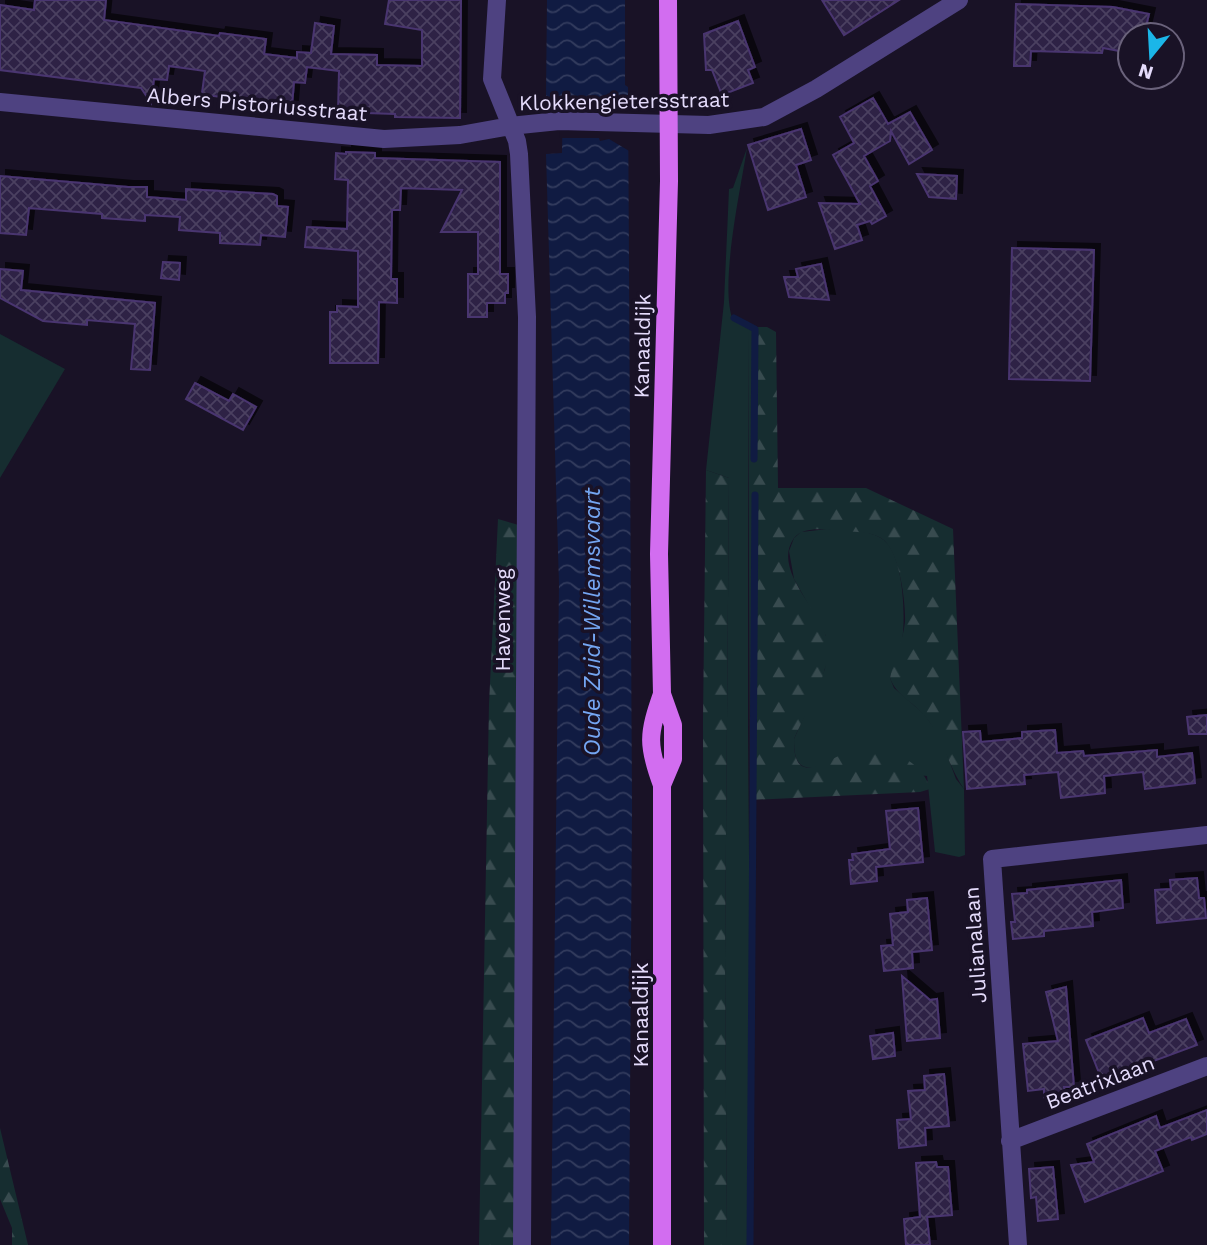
<svg xmlns="http://www.w3.org/2000/svg" width="1207" height="1245" font-family="'Work Sans',sans-serif">
<style>
.green{fill:#162d30}
.forest{fill:url(#forest-firs)}
.water{fill:url(#water-waves)}
.pier{fill:#191226}
.lines{fill:none;stroke-linecap:round;stroke-linejoin:round}
.stream{stroke:#101b42;stroke-width:7}
.building{fill:url(#building-cross-hatch);stroke:#49356f;stroke-width:2;filter:url(#shadow)}
.minor{stroke:#4e4281;stroke-width:18}
.major{stroke:#d26df0;stroke-width:18}
.labels{text-anchor:middle;dominant-baseline:central;stroke-width:7;stroke-linejoin:round;paint-order:stroke}
.street-label{font-size:21px;fill:#e4dbfb;stroke:#191226}
.water-label{font-size:23px;font-style:italic;fill:#74a5f1;stroke:#191226}
</style>
<defs>
<pattern id="forest-firs" width="22" height="20" patternUnits="userSpaceOnUse" patternTransform="scale(1.75)"><rect width="22" height="20" fill="#162d30"/><path d="M5 1l3.5 6h-7zM16 11l3.5 6h-7z" fill="#384b4f"/></pattern>
<pattern id="water-waves" width="16" height="10" patternUnits="userSpaceOnUse" patternTransform="scale(1.75)"><rect width="16" height="10" fill="#101b42"/><path d="M0 5q4-4 8 0t8 0" fill="none" stroke="#333c5e"/></pattern>
<pattern id="building-cross-hatch" width="8" height="8" patternUnits="userSpaceOnUse" patternTransform="scale(1.75)"><rect width="8" height="8" fill="#2d2045"/><path d="M0 0l8 8M0 8l8-8" fill="none" stroke="#4b4061"/></pattern>
<filter id="shadow"><feDropShadow dx="6" dy="-6" stdDeviation="0" flood-color="#0009"/></filter>
</defs>
<rect width="100%" height="100%" fill="#191226"/>
<path class="green" d="M747 148C741 188 719 286 733 320L748 327V725L752 1245H727L725 958 729 478 706 470 724 302 729 189 733 188Z
M0 334 65 369 0 478Z
M827 529C843 531 866 529 881 538 904 551 906 618 902 641 899 654 893 666 890 678L894 688 924 714 940 736 956 779 964 789 965 855 959 857 935 852 927 776 820 766C797 772 794 759 794 739L825 669 826 636 794 579 789 551 794 538 801 532Z"/>
<path class="forest" d="M748 327H767L776 332 778 488H866L953 529 964 789C948 766 943 737 924 715 912 701 897 696 890 678 894 659 903 642 905 622 906 602 899 548 881 538 869 531 852 532 839 531 826 529 803 526 794 538 771 570 822 611 827 640 832 673 807 709 794 739 793 789 825 760 850 751 880 742 922 758 930 789L920 792 750 800Z
M706 470 729 478 725 958 727 1245H704L703 720Z
M498 519 522 526 516 1245H479L489 704Z
M0 1128 28 1245H12V1228L0 1199Z"/>
<path class="water" d="M547 0H625V85L628 87 632 807 629 1245H551L559 584 546 154 562 153 563 99 546 98Z"/>
<path class="pier" d="M631 90V152L609 139 600 141 599 138H559L560 106 599 107 600 103 610 105 626 98Z"/>
<g class="lines">
<path class="stream" d="M734 318 755 329 754 459
M750 1245 755 495"/>
</g>
<path class="building" d="M35 0H106L104 20 219 36 220 33 266 39 264 54 297 58V52L311 53 315 23 334 26 331 54 377 55V65L422 66V30L385 24 389 0H461L460 118 395 117V114L338 112 339 71 307 67 305 83 294 82 292 106 206 95 202 93 205 71 169 66 167 80 154 79 151 103 141 88 0 70V5L34 10Z
M822 0H899L844 35Z
M1016 4 1113 7 1149 14 1144 35H1130V53L1103 48 1102 53 1031 51 1030 66H1014Z
M738 21 755 67 748 70 753 83 722 95 712 70H706L704 34Z
M873 98 888 124 910 112 932 150 909 164 891 131 890 141 864 156 878 181 870 186 886 216 872 224 870 221 857 225 862 240 835 249 819 203 860 204 833 155 854 143 840 117Z
M801 129 811 160 796 165 806 197 768 210 748 145Z
M346 152 375 153V158L500 162V274H508V293H505V303H487V317H468V274H478V232H441L462 190 401 188 400 210H392L391 279H397V303L379 302 378 363H330V312H337V306L358 307V251L305 247 307 227 347 229 348 180 335 179 336 153 346 154Z
M917 174 957 176 956 199 929 197Z
M0 176 128 187H147V197L186 200V189L273 194 277 196V206L288 207 285 237 261 235 260 245 220 243V233L179 230 180 217 145 215V221L102 218V214L29 208 26 235 0 233Z
M1012 248 1094 250 1090 381 1009 379Z
M163 262 180 263 179 280 161 278Z
M821 264 829 300 789 297 784 277H798L796 269Z
M0 269 23 271 21 290 155 303 150 370 131 369 135 324 87 320V325L43 321 0 298Z
M195 383 229 401 233 394 256 407 243 430 186 399Z
M1207 715V734H1189L1187 717Z
M1055 730 1057 753 1083 751 1084 756 1157 750V757L1192 753 1195 783 1145 789 1143 772 1104 776 1105 793 1061 798 1058 772 1024 775 1025 784 967 789 963 732 980 731 981 742 1022 738V732Z
M918 808 923 862 876 867 877 881 851 884 849 860H853L852 854 890 849 886 811Z
M1197 878 1199 898H1204L1206 918 1157 923 1155 890 1171 889 1170 880Z
M1121 880 1123 908 1092 912 1093 926 1044 931V936L1013 939 1011 922H1015L1012 894 1027 893V890Z
M927 898 932 950 912 952 913 968 884 971 881 946 893 945 890 914 908 912 907 900Z
M902 976 930 1000 937 999 940 1038 907 1041Z
M1066 987 1074 1087H1064L1065 1094 1044 1097V1089L1028 1091 1023 1044 1058 1041 1046 992Z
M1143 1018 1149 1033 1186 1019 1197 1045 1121 1073 1122 1075 1103 1083 1086 1040Z
M893 1033 895 1056 873 1059 870 1036Z
M944 1074 949 1126 925 1128 926 1145 899 1148 897 1120 911 1119 908 1091 925 1090 924 1076Z
M1207 1110V1134L1192 1140 1191 1137 1155 1151 1163 1171 1085 1202 1071 1165 1094 1162 1087 1144 1156 1116 1160 1128Z
M936 1162 937 1167H948L952 1215 927 1217 930 1245H906L904 1219 920 1217 916 1163Z
M1053 1167 1058 1219 1038 1221 1036 1197 1031 1198 1029 1169Z"/>
<g class="lines">
<path class="minor" d="M497 0 492 79 517 141 519 154 527 317 522 1245
M0 102 384 139 460 135 510 126 559 121 709 125 764 117 816 89 959 0
M1010 1141 1207 1066
M1018 1245 992 859 1207 835"/>
<path class="major" d="M662 785 673 759V725L662 694 659 554 669 181 668 0
M662 1245V785C647 745 648 734 662 694"/>
</g>
<g class="labels">
<g class="street-label">
<text transform="translate(624 101) rotate(-1)">Klokkengietersstraat</text>
<text transform="translate(257 104) rotate(5)">Albers Pistoriusstraat</text>
<text transform="translate(642 346) rotate(-89)">Kanaaldijk</text>
<text transform="translate(502 620) rotate(-90)">Havenweg</text>
<text transform="translate(975 945) rotate(-94)">Julianalaan</text>
<text transform="translate(640 1015) rotate(-90)">Kanaaldijk</text>
<text transform="translate(1100 1082) rotate(-21)">Beatrixlaan</text>
</g>
<g class="water-label">
<text transform="translate(592 622) rotate(-90)">Oude Zuid-Willemsvaart</text>
</g>
</g>
<g transform="translate(1151 56) rotate(198)"><circle r="33" fill="#191226" stroke="#6a627b" stroke-width="2"/>
<path d="M0-5L12 26L0 18L-12 26Z" fill="#1bb6e8"/>
<text y="-10" font-size="19" font-weight="bold" text-anchor="middle" fill="#e4dbfb">N</text>
</g>
</svg>
